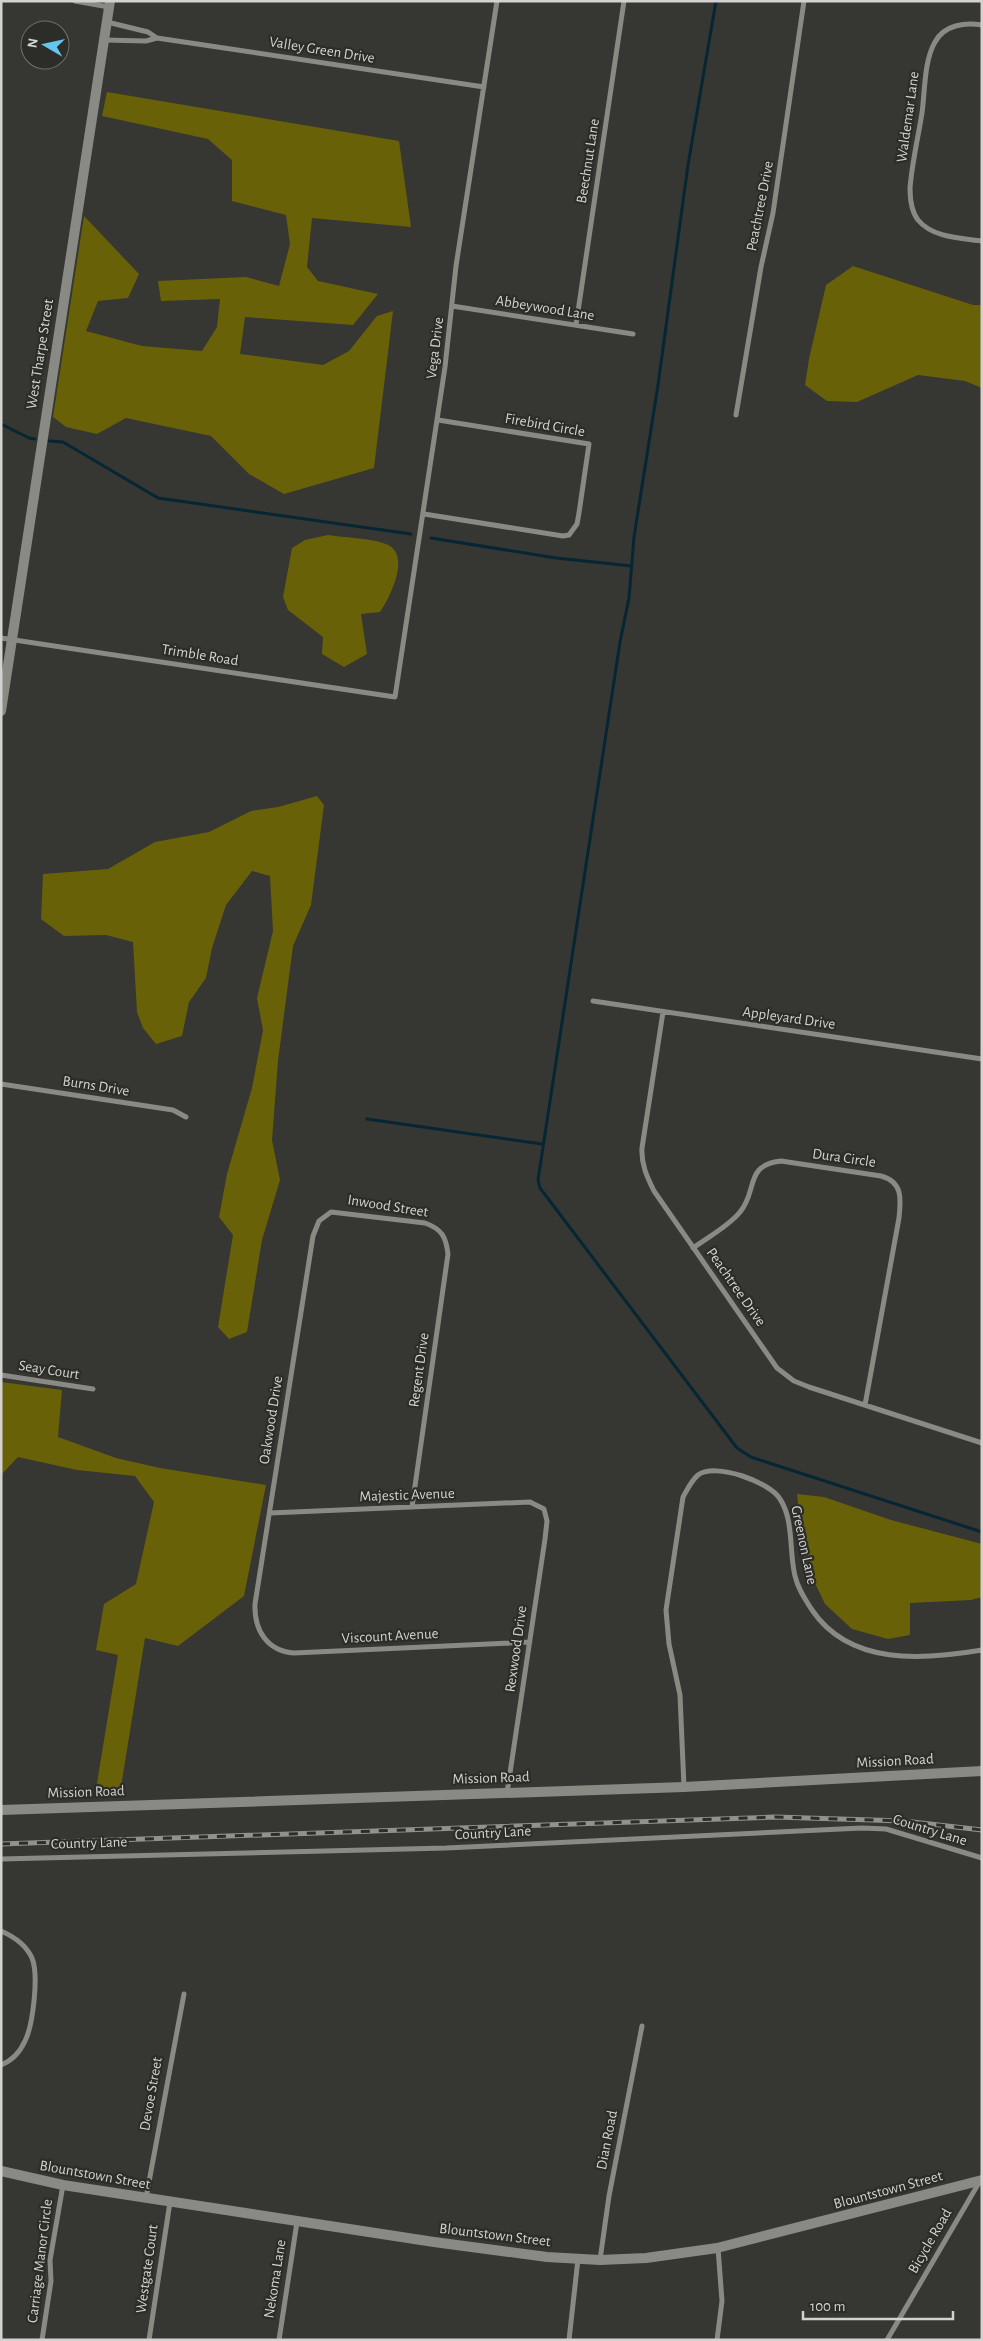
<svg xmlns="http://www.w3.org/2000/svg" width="983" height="2341" font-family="'Alegreya Sans',sans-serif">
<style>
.green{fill:#696108}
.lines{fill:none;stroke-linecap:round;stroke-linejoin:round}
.stream{stroke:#062633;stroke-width:3}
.minor{stroke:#8a8a85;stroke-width:5}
.secondary{stroke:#8a8a85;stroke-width:10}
.rail-casing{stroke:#91918e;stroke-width:5}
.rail{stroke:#2c2c28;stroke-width:3;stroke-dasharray:9;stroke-linecap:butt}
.labels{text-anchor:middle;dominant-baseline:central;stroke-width:4.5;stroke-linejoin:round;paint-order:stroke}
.street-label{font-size:15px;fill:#d3d2d0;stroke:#2c2c28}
</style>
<rect width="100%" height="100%" fill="#363632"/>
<path class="green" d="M107 92 399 141 411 227 312 218 307 267 318 281 378 294 353 325 245 317 240 354 323 365 349 351 377 316 393 311 374 468 284 494 249 474 211 436 126 418 97 434 66 427 53 417 84 216 139 274 128 298 98 301 86 331 142 346 202 351 217 327 220 299 161 301 158 281 246 277 279 286 290 244 286 215 232 201V160L208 139 102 116Z
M853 266 973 305H982V388L965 381 918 375 857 402 827 401 805 385 809 359 826 285Z
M328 535C345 538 371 538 386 544 412 554 390 597 380 612L361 614 367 654 344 667 322 654 323 637 288 610 283 597 292 548 305 540Z
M317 796 324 805 311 905 293 946 278 1061 272 1140 280 1180 262 1240 247 1332 229 1339 218 1327 233 1235 219 1217 227 1174 252 1088 263 1030 257 998 273 931 270 876 252 871 226 905 212 948 206 978 189 1002 182 1036 156 1044 143 1028 137 1012 133 942 106 935 64 936 41 919 43 874 108 869 155 842 209 832 251 811 278 807Z
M1 1382 62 1390 58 1437 116 1458 160 1468 266 1485 244 1596 178 1646 145 1638 121 1787 109 1794 97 1783 118 1655 96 1650 104 1604 136 1584 154 1502 135 1476 77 1470 18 1457 1 1475Z
M797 1494 824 1497 891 1520 982 1544V1597L971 1600 910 1603V1635L888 1639 852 1629 825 1604 804 1560Z"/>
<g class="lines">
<path class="stream" d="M716 1 688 165 658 385 634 537 629 598 620 642 538 1180 540 1188 737 1448 751 1457 982 1532
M1 424 29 438 35 439
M49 441 63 442 158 498 411 534
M431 538 556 558 632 566
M367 1119 542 1144"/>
<path class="minor" d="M75 1 109 7
M107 22 148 32 157 38 484 87
M982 25C965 22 944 25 935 42 924 61 925 91 922 113 918 138 912 163 910 188 910 199 911 211 918 220 933 238 961 238 982 241
M104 40 146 41 157 38
M452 306 633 334
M576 325 624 1
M736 415 761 267 773 213 804 1
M424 514 563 536 569 535 577 524 579 513 589 444 438 420
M1 638 395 697 445 367 456 266 497 1
M593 1001 982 1059
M663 1012 642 1148C641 1164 647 1177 654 1191L777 1368 794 1381 809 1387 982 1443
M1 1084 173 1110 186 1117
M693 1248C708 1237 729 1226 740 1212 758 1191 744 1165 781 1161L881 1176C903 1182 901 1199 899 1218L865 1405
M1 1375 93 1389
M412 1507 448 1254C446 1237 442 1229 425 1223L331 1212 319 1221 313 1236 255 1604C254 1630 267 1651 294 1653L530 1642
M270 1513 530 1502 544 1509 547 1521 545 1539 507 1793
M684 1787 680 1695 669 1644 666 1610 683 1497C687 1490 691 1481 698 1475 715 1462 770 1482 780 1499 794 1520 789 1552 795 1576 798 1589 805 1599 812 1610 850 1666 923 1660 982 1650
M1 1859 446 1848 862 1828 886 1829 982 1858
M1 1931C15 1937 26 1945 32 1958 39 1975 33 2025 25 2041 20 2052 11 2061 1 2065
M146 2198 184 1994
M600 2260 609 2196 642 2026
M42 2340 51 2281 50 2260 63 2185
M149 2340 170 2202
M279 2340 297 2222
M569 2340 578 2259
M717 2340 722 2301 718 2248
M887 2340 980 2181"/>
<path class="secondary" d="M1 711 110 1
M1 1810 684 1787 982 1771
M1 2171 63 2185 434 2242 547 2257 600 2260 646 2258 717 2248 982 2180"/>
<g class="rail-casing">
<path id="rail" d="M1 1844 775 1817 904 1821 982 1830"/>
</g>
<use href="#rail" class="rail"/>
</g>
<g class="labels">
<g class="street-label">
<text transform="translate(322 50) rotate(9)">Valley Green Drive</text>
<text transform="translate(908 117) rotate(-82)">Waldemar Lane</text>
<text transform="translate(588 161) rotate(-81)">Beechnut Lane</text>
<text transform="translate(760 206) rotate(-79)">Peachtree Drive</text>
<text transform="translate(545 308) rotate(9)">Abbeywood Lane</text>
<text transform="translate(435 348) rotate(-83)">Vega Drive</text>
<text transform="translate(40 354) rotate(-81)">West Tharpe Street</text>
<text transform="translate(545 425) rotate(10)">Firebird Circle</text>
<text transform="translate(200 655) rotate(9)">Trimble Road</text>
<text transform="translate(789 1018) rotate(8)">Appleyard Drive</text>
<text transform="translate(96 1086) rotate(9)">Burns Drive</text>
<text transform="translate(844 1158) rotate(8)">Dura Circle</text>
<text transform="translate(388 1206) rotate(9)">Inwood Street</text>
<text transform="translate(736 1287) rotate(55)">Peachtree Drive</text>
<text transform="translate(49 1370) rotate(9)">Seay Court</text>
<text transform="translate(419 1370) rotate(-82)">Regent Drive</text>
<text transform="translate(271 1420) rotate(-81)">Oakwood Drive</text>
<text transform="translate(407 1495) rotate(-2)">Majestic Avenue</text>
<text transform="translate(804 1545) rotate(78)">Greenon Lane</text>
<text transform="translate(390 1636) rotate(-3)">Viscount Avenue</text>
<text transform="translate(516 1649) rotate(-82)">Rexwood Drive</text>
<text transform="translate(895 1761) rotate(-3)">Mission Road</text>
<text transform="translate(491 1778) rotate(-2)">Mission Road</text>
<text transform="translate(86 1792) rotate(-2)">Mission Road</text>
<text transform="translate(930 1830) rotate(17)">Country Lane</text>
<text transform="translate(493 1833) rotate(-3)">Country Lane</text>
<text transform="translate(89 1843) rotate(-2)">Country Lane</text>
<text transform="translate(151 2094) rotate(-80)">Devoe Street</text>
<text transform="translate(607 2140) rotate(-79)">Dian Road</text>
<text transform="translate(95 2175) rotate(10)">Blountstown Street</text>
<text transform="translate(888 2190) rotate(-15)">Blountstown Street</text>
<text transform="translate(495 2235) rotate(7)">Blountstown Street</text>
<text transform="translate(930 2241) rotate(-60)">Bicycle Road</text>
<text transform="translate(40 2261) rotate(-83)">Carriage Manor Circle</text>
<text transform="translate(147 2269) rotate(-82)">Westgate Court</text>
<text transform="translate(275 2279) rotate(-81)">Nekoma Lane</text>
</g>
</g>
<rect width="983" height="2341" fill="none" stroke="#d3d2d0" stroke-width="5"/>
<g transform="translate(45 45) rotate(279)"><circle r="24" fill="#2c2c28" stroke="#6f6e6b"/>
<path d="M0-4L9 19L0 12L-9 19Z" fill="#64c5ee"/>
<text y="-8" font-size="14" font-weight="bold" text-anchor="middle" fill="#d3d2d0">N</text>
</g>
<path d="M803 2311v8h150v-8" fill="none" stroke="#d3d2d0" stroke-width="2.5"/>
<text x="810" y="2311" font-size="15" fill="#d3d2d0" stroke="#2c2c28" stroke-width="4" paint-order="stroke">100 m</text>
</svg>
